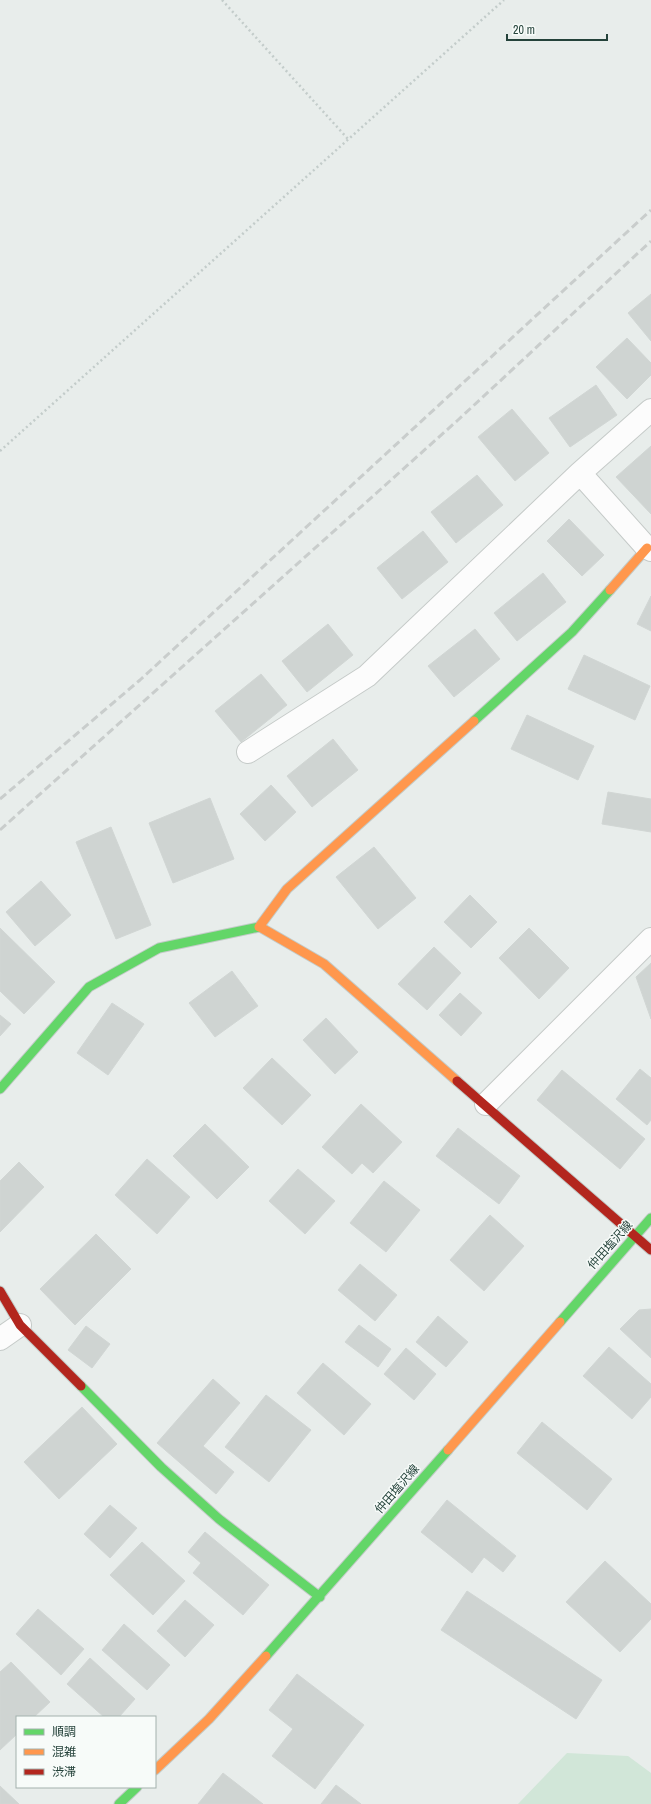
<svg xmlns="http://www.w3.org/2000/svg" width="651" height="1804" font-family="'Archivo Narrow','Noto Sans JP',sans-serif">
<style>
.green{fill:#d1e6d8}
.building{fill:#cfd4d2;stroke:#d1d6d4}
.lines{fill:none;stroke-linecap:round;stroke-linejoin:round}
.street-casing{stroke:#c5cac8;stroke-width:24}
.fast-casing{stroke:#c3cbc8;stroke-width:11}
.slow-casing{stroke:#c3cbc8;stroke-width:11}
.jam-casing{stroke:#c3cbc8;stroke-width:11}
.path{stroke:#c3ccca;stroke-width:2.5;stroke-dasharray:2 3;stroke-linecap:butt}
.street{stroke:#fcfcfc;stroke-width:22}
.fast{stroke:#63d668;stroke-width:9}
.slow{stroke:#ff974d;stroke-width:9}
.jam{stroke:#b3261e;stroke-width:9}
.rail{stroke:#c9cdcc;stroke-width:3;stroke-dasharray:8 4;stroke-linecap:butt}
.labels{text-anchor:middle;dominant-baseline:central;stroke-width:3;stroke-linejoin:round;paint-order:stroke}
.street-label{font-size:12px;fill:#24423a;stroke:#f7fbf9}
</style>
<rect width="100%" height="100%" fill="#e8edeb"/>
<path class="green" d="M567 1753 628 1756 651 1773V1804H518Z"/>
<path class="building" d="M651 294V341L628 313Z
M627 338 651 363V375L627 399 596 367Z
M596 385 617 415 570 447 549 418Z
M512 409 549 453 515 481 478 437Z
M651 446V514L616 477Z
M477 475 503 505 456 543 431 512Z
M569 519 604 555 582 576 547 541Z
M423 531 448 562 402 599 377 568Z
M543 573 566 602 517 641 494 613Z
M651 596V631L637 624Z
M328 624 353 655 307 692 282 661Z
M475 629 500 659 454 697 428 666Z
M584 655 650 686 635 720 568 689Z
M261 674 287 705 241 742 215 711Z
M527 715 594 746 578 780 511 749Z
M333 739 358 770 312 807 287 776Z
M271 785 296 812 265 841 240 814Z
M608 792 651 799V832L602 824Z
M210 798 234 859 173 883 149 823Z
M111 827 151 925 116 939 76 842Z
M374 847 416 898 378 929 336 877Z
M41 881 71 915 35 946 6 912Z
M470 895 497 922 471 948 444 922Z
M0 928 55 982 24 1014 0 991Z
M529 928 569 968 539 999 499 958Z
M434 947 461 973 427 1010 398 984Z
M651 963V1019L636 977Z
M232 971 258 1006 215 1037 189 1003Z
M460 993 482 1013 461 1036 439 1015Z
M112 1003 144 1024 108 1075 77 1053Z
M0 1015 11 1024 0 1036Z
M326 1018 358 1052 335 1074 303 1040Z
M272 1058 311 1095 282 1125 243 1088Z
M640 1069 651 1078V1120L647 1125 616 1099Z
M562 1070 645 1139 620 1169 537 1100Z
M361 1104 402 1142 373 1173 362 1163 352 1174 322 1147Z
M205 1124 249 1167 217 1199 173 1156Z
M458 1128 520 1176 499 1204 436 1156Z
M147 1159 190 1197 157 1234 115 1195Z
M19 1162 44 1187 0 1232V1181Z
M298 1169 335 1201 305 1234 269 1201Z
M384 1181 420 1210 386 1252 350 1223Z
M490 1215 524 1246 484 1291 450 1260Z
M96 1234 131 1269 75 1325 40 1289Z
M360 1264 397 1295 375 1321 338 1290Z
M651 1309V1358L620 1329 639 1310Z
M438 1316 468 1342 446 1367 416 1342Z
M359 1325 391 1349 378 1367 345 1342Z
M86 1326 110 1344 92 1368 68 1350Z
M609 1347 651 1384V1397L632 1419 583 1376Z
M406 1348 436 1374 414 1400 384 1374Z
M323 1363 371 1404 344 1435 297 1393Z
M213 1379 240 1403 203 1446 234 1472 216 1494 157 1443Z
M266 1395 311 1430 269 1482 225 1447Z
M82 1407 117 1444 59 1499 24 1462Z
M542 1422 612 1479 587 1510 517 1453Z
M447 1500 516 1556 503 1572 484 1557 472 1573 421 1532Z
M110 1505 137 1528 110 1558 84 1534Z
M205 1532 269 1585 243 1615 193 1573 201 1563 188 1552Z
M142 1542 185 1581 153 1615 110 1575Z
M605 1561 651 1604V1619L620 1652 566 1602Z
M467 1591 602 1680 576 1719 441 1630Z
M185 1600 214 1625 185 1657 157 1631Z
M38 1609 84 1649 61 1675 16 1634Z
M124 1624 170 1665 147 1690 102 1650Z
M90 1658 135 1699 119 1717H104L67 1684Z
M11 1662 50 1702 34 1717H17V1734L0 1750V1672Z
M297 1674 364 1725 315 1789 272 1756 293 1729 269 1710Z
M223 1773 263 1804H198Z
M336 1785 361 1804H321Z
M0 1786 19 1804H0Z"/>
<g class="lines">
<g class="street-casing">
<path id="street" d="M580 473 651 410
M248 752 367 676 580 473 647 548 651 550
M486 1104 651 939
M0 1339 20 1325"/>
</g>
<g class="fast-casing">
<path id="fast" d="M474 721 572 632 610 590
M0 1089 89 987 159 948 259 927
M560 1322 651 1218
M81 1386 161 1467 219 1519 320 1597
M266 1656 448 1450
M119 1804 137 1787"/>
</g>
<g class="slow-casing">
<path id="slow" d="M610 590 647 548
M259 927 287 889 474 721
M260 927 324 964 457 1081
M448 1450 560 1322
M155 1770 209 1719 266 1656"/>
</g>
<g class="jam-casing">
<path id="jam" d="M457 1081 651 1250
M0 1291 20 1325 81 1386"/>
</g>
<path class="path" d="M222 0 348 139
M0 451 504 0"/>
<use href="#street" class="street"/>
<use href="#fast" class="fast"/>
<use href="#slow" class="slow"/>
<use href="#jam" class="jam"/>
<path class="rail" d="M0 799 140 680 651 210
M0 830 458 420 651 241"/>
</g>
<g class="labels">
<g class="street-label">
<text transform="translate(610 1245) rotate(-48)">仲田塩沢線</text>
<text transform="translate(397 1489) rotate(-49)">仲田塩沢線</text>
</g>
</g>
<rect x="16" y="1716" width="140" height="72" fill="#f7fbf9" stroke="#a3b1ad"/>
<rect x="24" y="1729" width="20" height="6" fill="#63d668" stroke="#a3b1ad"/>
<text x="52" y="1736" font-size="12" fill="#24423a">順調</text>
<rect x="24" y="1749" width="20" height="6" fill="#ff974d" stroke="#a3b1ad"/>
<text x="52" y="1756" font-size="12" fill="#24423a">混雑</text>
<rect x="24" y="1769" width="20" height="6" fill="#b3261e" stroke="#a3b1ad"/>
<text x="52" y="1776" font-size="12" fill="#24423a">渋滞</text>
<path d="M507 34v6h100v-6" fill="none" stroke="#24423a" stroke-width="2"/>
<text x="513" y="34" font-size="12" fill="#24423a" stroke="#f7fbf9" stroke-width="3" paint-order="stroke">20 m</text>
</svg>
